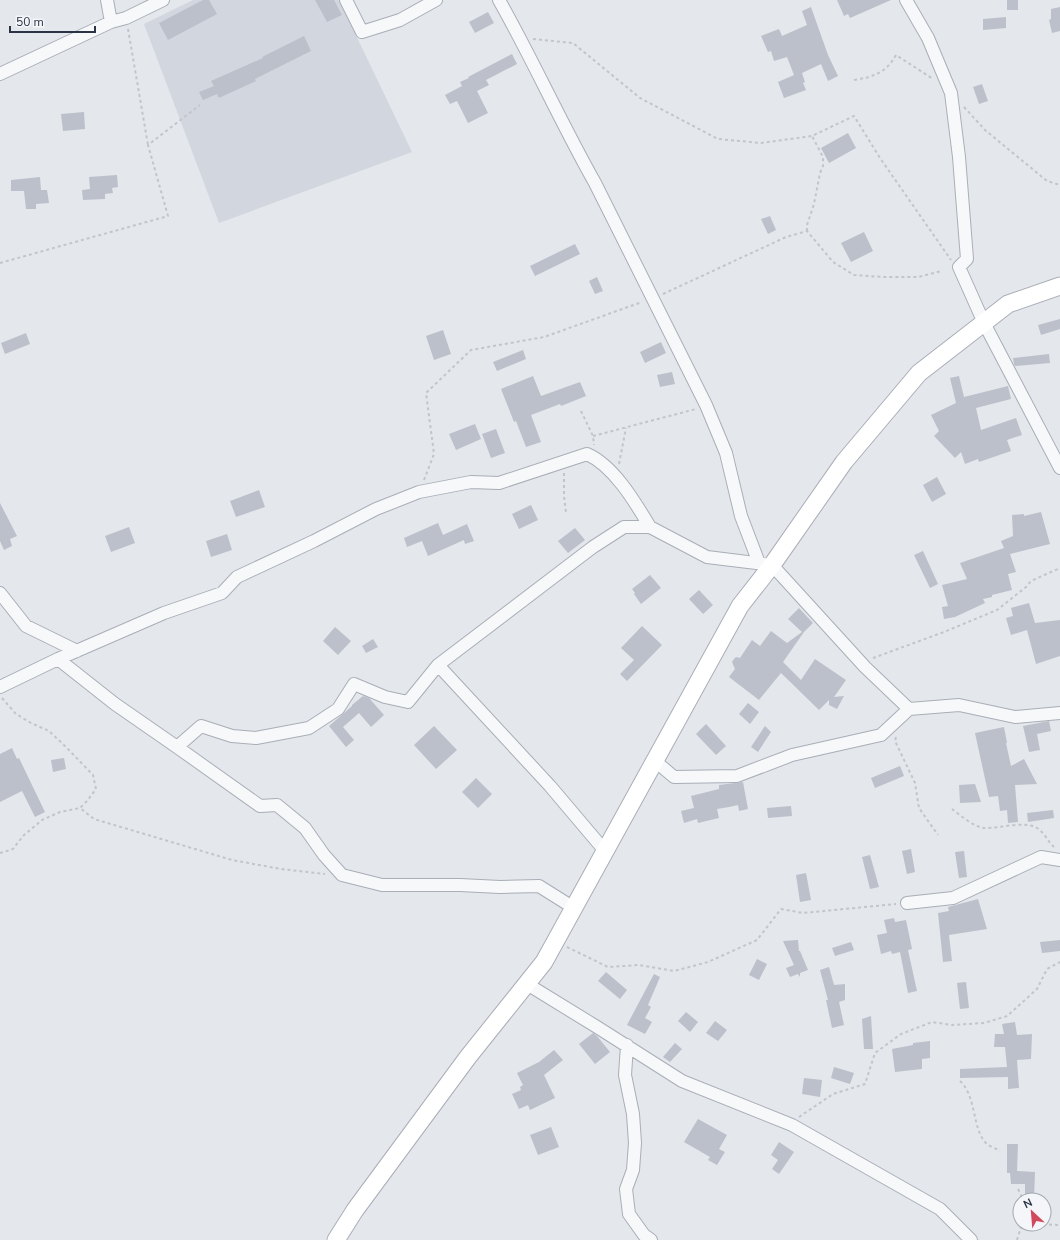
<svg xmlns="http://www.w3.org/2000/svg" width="1060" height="1240" font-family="'Nunito Sans',sans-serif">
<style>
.built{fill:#d2d6de}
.building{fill:#bbc0ca}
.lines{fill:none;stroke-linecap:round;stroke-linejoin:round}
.minor-casing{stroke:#a9aeb7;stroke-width:14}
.secondary-casing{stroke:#a9aeb7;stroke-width:19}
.path{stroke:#c2c5cb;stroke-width:2;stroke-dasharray:3 3;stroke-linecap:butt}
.minor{stroke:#f7f8fa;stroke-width:12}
.secondary{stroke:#fff;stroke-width:17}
</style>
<rect width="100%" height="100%" fill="#e4e7ec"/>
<path class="built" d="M193 0H339L412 152 219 223 144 24Z"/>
<path class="building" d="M203 0H209L217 14 168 40 159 23Z
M315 0H334L342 15 327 22Z
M837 0H891L850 18 848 14 844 16Z
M1007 0H1018V10H1007Z
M811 7 828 55 838 76 828 81 821 64 802 73 805 82 803 83 806 90 784 98 778 82 794 75 787 57 774 61 771 51 768 52 761 36 779 29 782 36 807 25 802 11Z
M1060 7V31L1052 33 1049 20 1051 19V9Z
M488 12 494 23 475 33 469 22Z
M1006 17V28L983 30V19Z
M304 36 311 51 255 79 256 81 219 98 217 94 203 100 199 92 214 86 211 81 263 58 262 57Z
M512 54 517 64 486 80 489 85 477 91 488 113 468 123 457 101 450 104 445 95 462 86 460 82 469 78 468 77Z
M982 84 988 101 979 104 973 87Z
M84 112 85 129 63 131 61 114Z
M848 133 856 148 829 163 821 148Z
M117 175 118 187 112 188 113 193 105 194V199L83 200 82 190 90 189 89 177Z
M40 177 41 190H47L49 203 36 204V209H26L24 191H11V180Z
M770 216 776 230 768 234 761 219Z
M864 232 873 251 851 262 841 243Z
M575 244 580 254 535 276 530 266Z
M597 277 603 291 595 294 589 281Z
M1060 319V329L1041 335 1038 325Z
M443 330 451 354 434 360 426 336Z
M26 333 30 344 5 354 1 343Z
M661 342 666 353 645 363 640 352Z
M523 350 526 359 497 371 493 362Z
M1049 354 1050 363 1015 366 1014 364 1013 358Z
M672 372 675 384 660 387 657 375Z
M533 376 541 396 580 382 586 396 561 406 560 404 531 415 541 442 526 447 516 421 514 422 501 389Z
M959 376 964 397 1008 386 1011 399 976 408 981 430 1016 418 1022 435 1007 440 1011 451 979 462 978 459 965 464 961 452 955 458 934 436 939 431 931 415 956 403 950 378Z
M475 424 481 439 456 450 449 434Z
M496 429 505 453 491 458 482 434Z
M937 477 946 494 932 502 923 485Z
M259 490 265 507 236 517 230 501Z
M0 503 17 536 10 539 12 546 4 550 0 541Z
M531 505 538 520 519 529 512 514Z
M1041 512 1050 544 1010 554 1016 572 1008 574 1012 590 992 595V597L983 599 985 603 955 617 944 619 942 607 948 606 942 585 967 579 960 563 1004 548 1001 541 1013 536 1012 515 1024 514V516Z
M438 523 443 535 467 524 474 541 465 544 464 540 428 556 422 541 407 547 404 538Z
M129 527 135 543 111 552 105 536Z
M575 528 585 540 568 553 558 541Z
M227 534 232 550 211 557 206 541Z
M923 551 938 584 930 588 914 555Z
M650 575 661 588 641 604 634 594 635 593 632 589Z
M699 590 713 605 703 614 689 599Z
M1029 603 1035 623 1060 620V656L1036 664 1027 630 1011 635 1006 618 1013 616 1011 608Z
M799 608 813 623 804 632 783 662 801 680 815 659 846 680 834 697 844 696 837 709 829 705V700L819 710 781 673 759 700 729 677 735 669 732 662 734 659 736 657 740 658 752 640 760 646 771 631 787 643 802 632 788 619Z
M642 626 662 645 627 681 620 674 634 660 621 648Z
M335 627 351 641 338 655 323 641Z
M373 639 378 647 366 653 362 646Z
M363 696 369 698 384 715 371 727 359 713 343 727 354 740 346 747 329 726 352 706V705Z
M748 703 759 712 750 724 739 714Z
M1049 721 1051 731 1037 734 1040 750 1029 752 1023 726Z
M706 724 726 746 716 755 696 734Z
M434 726 457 750 436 769 414 745Z
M765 726 771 732 758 752 751 747Z
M1004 727 1007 743H1006L1011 766 1024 759 1037 784 1015 785 1018 822 1008 823 1007 810 1000 811 998 796 989 797 975 733Z
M12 748 17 759 19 758 45 812 35 817 22 791 0 802V754Z
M64 758 66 769 53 772 51 760Z
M900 766 904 776 875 788 871 778Z
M476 778 492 794 478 808 462 792Z
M743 782 748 809 739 811 738 805 729 807 717 809 719 818 698 823 697 819 684 823 681 811 694 808 691 796 719 789V785Z
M975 784 981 802 960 803 959 785Z
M791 806 792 816 768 818 767 808Z
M1053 810 1054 818 1028 822 1027 813Z
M911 849 915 872 907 874 902 851Z
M964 851 967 877 959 878 955 852Z
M870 855 879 887 870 889 862 857Z
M806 873 811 900 800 902 796 875Z
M978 899 987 929 949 935 952 961 943 962 938 913 949 911 948 907Z
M894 918 895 922 906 920 912 949 908 950 917 991 908 993 900 952 892 954 891 951 881 954 877 935 887 933 884 920Z
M798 940 799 951H800L808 970 800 973V977L798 974 790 977 786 968 794 965 783 941Z
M1060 940V951L1042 953 1040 942Z
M851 942 854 950 835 956 832 948Z
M757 959 767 964 759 980 749 975Z
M829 967 834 985 845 984V1000L839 1002 844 1025 832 1028 826 1000H828L820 970Z
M606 972 627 990 620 999 598 981Z
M654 974 660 977 648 1005 651 1007 645 1018 652 1022 645 1034 627 1025Z
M966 982 969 1008 960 1009 957 983Z
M686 1012 698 1022 690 1032 678 1021Z
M871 1016 873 1049H864L862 1019Z
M715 1021 727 1030 718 1041 706 1033Z
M1015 1022 1017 1035 1032 1034 1031 1059 1017 1060 1019 1088 1008 1089V1077L960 1078V1069L1007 1067 1005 1047H994L995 1034H1004L1002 1024Z
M593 1033 597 1036 610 1052 595 1064 579 1044Z
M930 1041V1058L922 1059V1069L895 1072 892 1049 913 1045V1043Z
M675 1043 682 1049 670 1062 663 1057Z
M554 1050 563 1060 544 1075 555 1098 530 1110 528 1105 519 1109 512 1094 521 1090 520 1087 523 1085 517 1073 539 1062Z
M834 1067 854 1073 850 1084 831 1078Z
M804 1078 822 1080 820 1097 802 1094Z
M698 1119 727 1135 719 1149 725 1152 717 1165 708 1160 710 1157 684 1142Z
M551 1127 559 1147 538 1155 530 1135Z
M779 1142 794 1152 779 1174 772 1169 778 1160 771 1155Z
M1007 1144H1018L1017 1171 1035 1172 1034 1200H1025V1184H1011L1010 1173H1007Z"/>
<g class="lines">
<g class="minor-casing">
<path id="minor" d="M346 0 362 32 400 20 436 0
M499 0C533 60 561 123 595 183L706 405 726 453 741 516 759 563
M906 0 928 38 951 93 959 157 967 259 959 267 984 323 1060 468
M111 22 126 18 163 0
M0 74 111 22 107 0
M0 593 26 626 77 651
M58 659 115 704 177 747 201 726 232 736 256 738 309 728 338 709 354 684 385 697 408 702 438 665 593 547 624 527H650L707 557 772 565 865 667 909 709 959 705 1015 717 1060 713
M438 665 550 786 605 851
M0 687 58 659 164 613 222 593 237 577 314 541 376 509 419 492 471 482 499 483 587 454C614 466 635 502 650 527
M177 747 260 806 277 805 305 828 324 855 342 875 382 885H460L500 887 539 886 574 908
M655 761 674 777 737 776 792 755 881 735 909 709
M907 903 953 898 1041 857 1060 860
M527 984 597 1027 682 1081 792 1125 940 1209 971 1240
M627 1045 625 1075 633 1114 635 1143 633 1170 626 1189 629 1214 644 1235 651 1240"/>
</g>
<g class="secondary-casing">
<path id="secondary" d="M336 1240 355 1210 468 1057 544 962 740 606 772 565 844 462 919 373 1008 304 1060 286"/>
</g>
<path class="path" d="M128 29 148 145
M533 39 573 43 640 98 718 139 761 143 812 136 854 116 880 158 951 260
M854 80C873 77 886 73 896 55L933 79
M964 107 985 130 1047 181 1060 185
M807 231V225L814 204 820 173 823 166V157L812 136
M0 263 168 216 148 145 200 105
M663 294 786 237 807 231 833 262 854 275 883 277H918L942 271
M581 411 593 436 594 445
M593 436 696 409
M619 464 626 428
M564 473V496L566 513
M424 480 434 454 426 393 471 350 544 337 642 302
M873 658 944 632 997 610 1026 587 1031 581 1060 568
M2 698 16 714 31 723 49 731 66 747 93 775 96 789 87 801 80 808 94 819 232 860 281 869 325 874
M896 737 895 741 915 783 919 808 938 835
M952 809C960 815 974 827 984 828 999 829 1024 820 1037 828 1045 833 1048 842 1054 847
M0 853 13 849 23 836 42 820 60 812 80 808
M567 947 608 967 639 965 674 971 708 962 757 940 781 909 803 913 896 904
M960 1081C976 1096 972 1124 984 1141 988 1146 995 1148 1000 1151
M799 1117 833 1094 865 1084 875 1053 901 1034 932 1022 952 1025 984 1023 1007 1016 1037 989 1047 969 1060 962
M1018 1189 1021 1195V1200
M1031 1224 1060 1225
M1017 1240 1022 1224"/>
<use href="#minor" class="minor"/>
<use href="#secondary" class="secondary"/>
</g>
<g transform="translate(1032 1212) rotate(334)"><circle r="19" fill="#f4f6f9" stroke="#a4a8b1"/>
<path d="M0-3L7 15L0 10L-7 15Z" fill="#d1495b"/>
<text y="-6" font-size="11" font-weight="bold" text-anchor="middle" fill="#2b3445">N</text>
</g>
<path d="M10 26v6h85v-6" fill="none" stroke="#2b3445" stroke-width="2"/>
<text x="16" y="26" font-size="12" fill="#2b3445" stroke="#f4f6f9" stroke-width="3" paint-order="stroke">50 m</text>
</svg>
